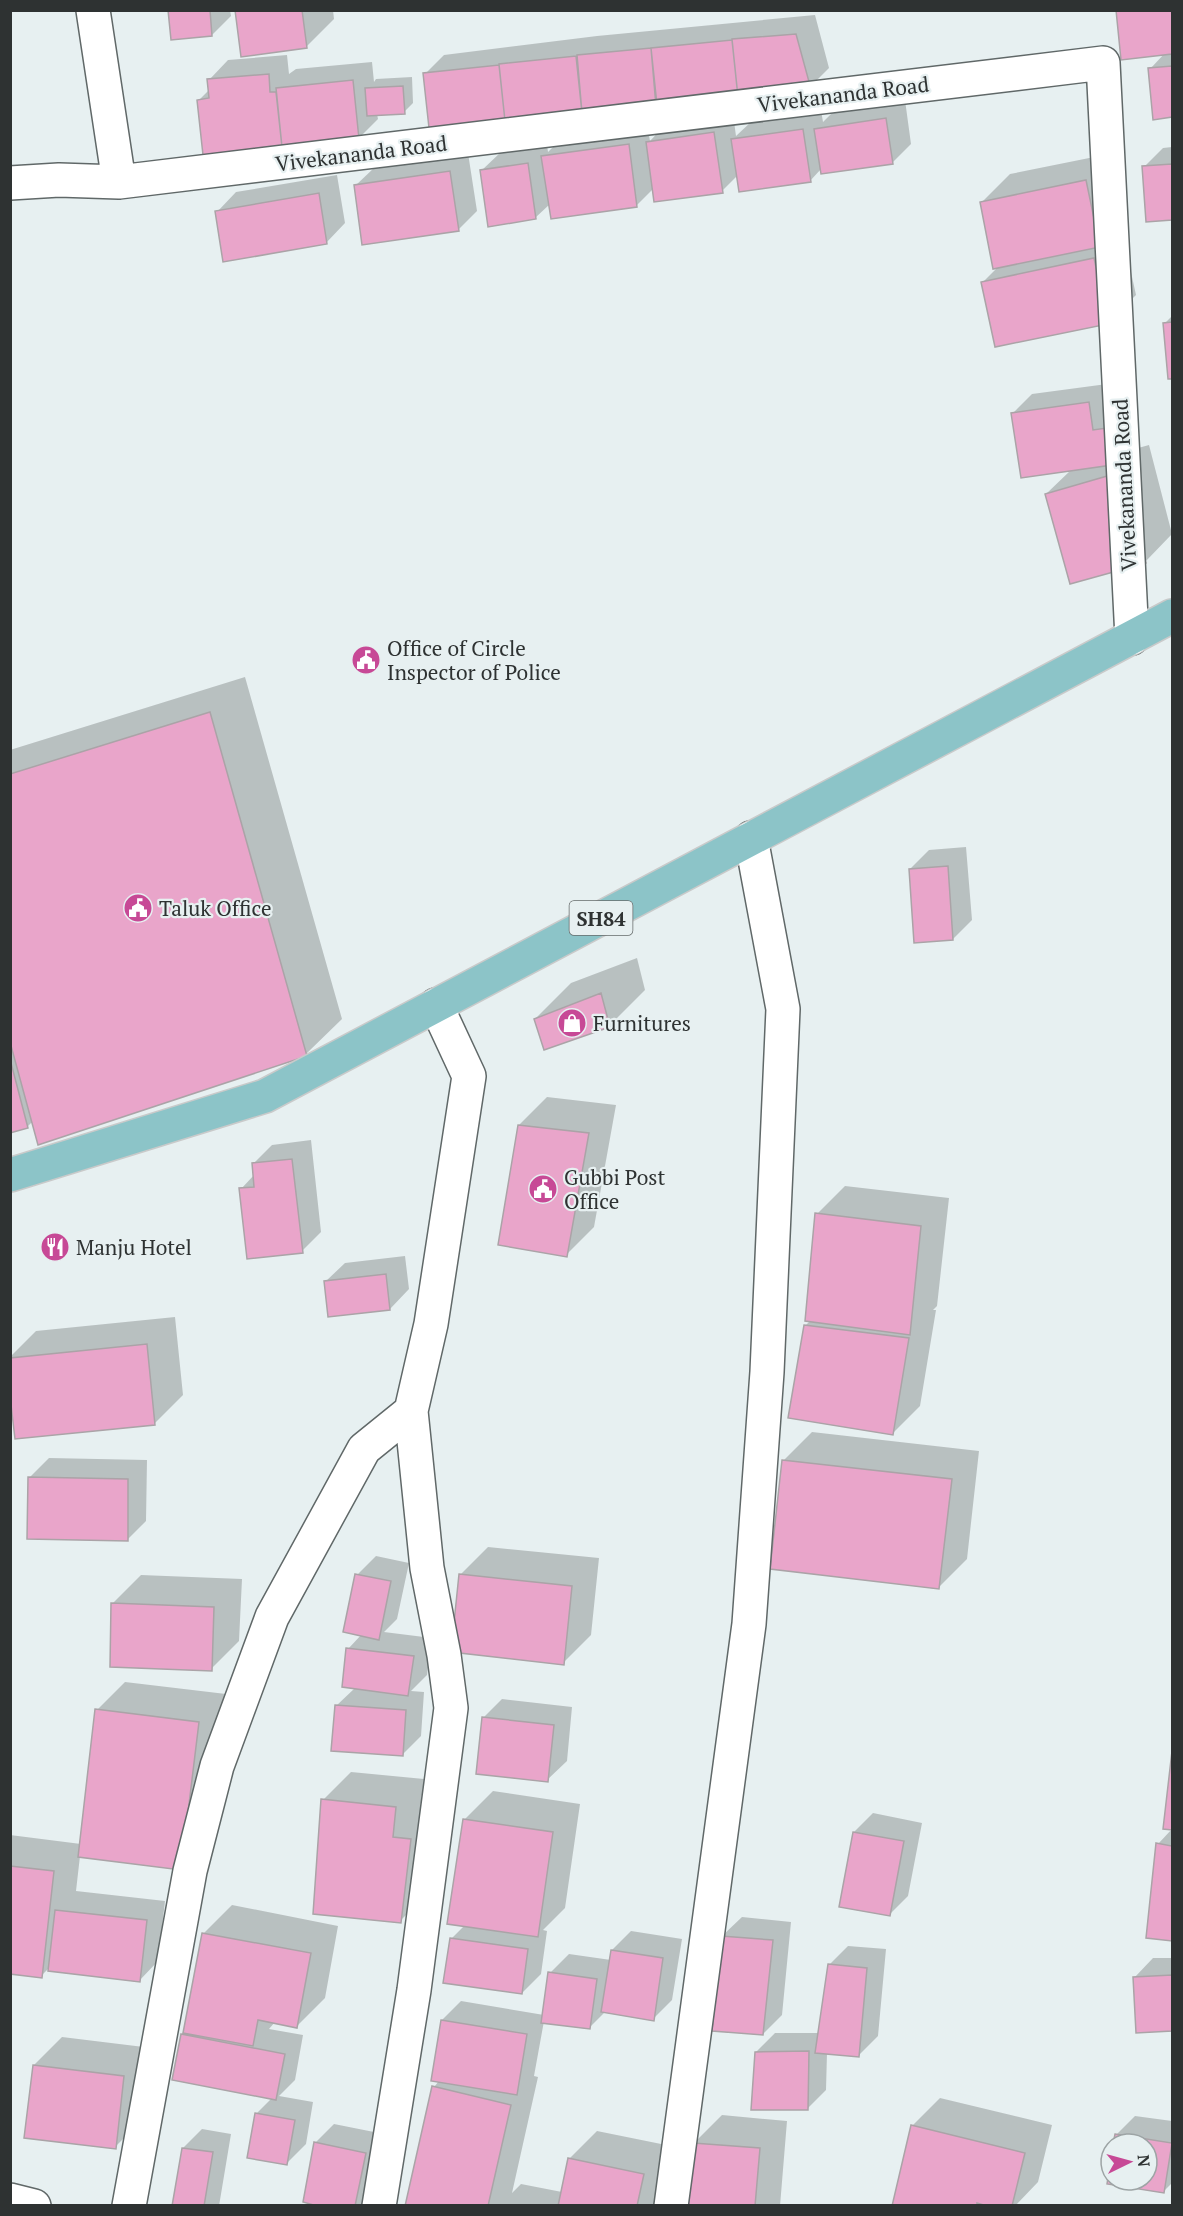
<svg xmlns="http://www.w3.org/2000/svg" width="1183" height="2216" font-family="'PT Serif',serif">
<style>
.shadow{fill:#0003}
.building{fill:#e9a5ca;stroke:#aba3a7;stroke-width:1.5}
.lines{fill:none;stroke-linecap:round;stroke-linejoin:round}
.minor-casing{stroke:#606868;stroke-width:36}
.major-casing{stroke:#c9caca;stroke-width:36}
.minor{stroke:#fff;stroke-width:33}
.major{stroke:#8cc4c8;stroke-width:33}
.labels{text-anchor:middle;dominant-baseline:central;stroke-width:4.5;stroke-linejoin:round;paint-order:stroke}
.shield{fill:#e7f0f1;stroke:#666b6b;stroke-width:1.5}
.shield-label{font-size:20px;font-weight:bold;fill:#2e3232}
.street-label{font-size:21px;fill:#2e3232;stroke:#e7f0f1}
.poi-label{font-size:21px;fill:#2e3232;stroke:#e7f0f1;text-anchor:start}
</style>
<rect width="100%" height="100%" fill="#e7f0f1"/>
<path class="shadow" d="M170 10H230L231 16 212 35Z
M237 10H333L334 19 306 47Z
M1118 10H1172V116L1155 118 1150 69 1165 53Z
M815 15 829 68 810 87 430 127 425 74 444 55 597 36Z
M287 55 289 74 296 69 372 62 374 82 376 79 412 77 413 103 404 112 377 114 378 119 359 138 204 153 199 100 210 89 209 80 228 60Z
M905 100 911 144 892 163 821 169 810 181 738 175 722 191 654 188 637 205 550 204 535 218 481 171 501 152 547 145 548 152 562 138 647 125 650 141 666 124 733 114 736 136 752 121 821 110 823 122 835 110Z
M1172 147V218L1148 220 1144 167 1163 148Z
M468 153 477 211 458 230 355 186 375 167Z
M1114 153 1122 231 1136 295 1108 323 983 282 999 266 982 202 1010 174Z
M337 175 345 223 326 243 217 212 236 192Z
M1172 316V377L1169 378 1165 323Z
M1107 384 1131 450 1149 445 1172 534 1146 561 1071 582 1046 494 1071 470 1013 413 1032 394Z
M245 677 342 1019 306 1054 33 1121 27 1127 10 1132V750Z
M966 847 972 920 953 939 910 869 929 850Z
M637 958 645 990 610 1025 545 1048 535 1019 571 983Z
M547 1097 616 1105 594 1227 566 1255 519 1125Z
M311 1140 321 1232 302 1251 241 1189 254 1175 253 1164 272 1145Z
M845 1186 949 1198 937 1306 933 1310H936L920 1406 892 1434 806 1325 810 1321 817 1214Z
M405 1256 409 1289 390 1309 325 1282 345 1263Z
M175 1317 183 1395 155 1423 10 1382V1357L36 1331Z
M812 1432 979 1451 967 1559 939 1587 784 1460Z
M49 1458 147 1460 146 1521 127 1540 30 1477Z
M488 1547 599 1558 591 1635 563 1663 460 1575Z
M376 1556 409 1563 397 1619 384 1632 432 1638 427 1675 411 1691 424 1692 421 1736 402 1755 336 1706 355 1688 348 1649 362 1634 357 1575Z
M141 1575 242 1579 239 1641 211 1669 113 1603Z
M125 1682 226 1694 209 1840 80 1856 76 1891 165 1901 158 1961 139 1981 48 1969 41 1976 10 1972V1835L81 1844 97 1710Z
M502 1699 572 1707 567 1761 547 1780 483 1718Z
M1172 1763V1829L1164 1827Z
M351 1772 424 1779 420 1810 438 1811 428 1893 400 1921 323 1800Z
M493 1791 580 1804 565 1908 543 1930 547 1931 541 1974 522 1993 452 1938 465 1925V1819Z
M873 1813 922 1823 908 1896 889 1915 854 1832Z
M1172 1829V1939L1147 1937 1158 1844Z
M232 1905 338 1926 325 1998 297 2026 275 2022 269 2029 303 2035 295 2080 279 2096 313 2102 306 2144 287 2163 256 2114 272 2098 174 2078 204 1933Z
M742 1917 791 1922 782 2015 763 2034 722 1936Z
M631 1931 682 1939 672 2000 653 2019 606 2011 589 2028 544 2021 534 2076 538 2077 512 2193 521 2184 562 2192 569 2159 597 2131 671 2146 659 2206H406L434 2087 439 2081 442 2020 461 2001 544 2015 550 1973 569 1954 611 1960 612 1950Z
M848 1946 886 1949 878 2036 859 2055 827 2053 826 2090 807 2109 756 2052 775 2033H819L829 1965Z
M1153 1958H1172V2030L1137 2032 1134 1978Z
M62 2037 152 2048 143 2119 115 2147 34 2065Z
M940 2098 1052 2125 1038 2182 1015 2206H894L912 2126Z
M722 2115 787 2121 780 2206H689L694 2143Z
M1135 2116 1172 2121V2183L1164 2191 1109 2183 1111 2170V2180H1147V2144H1115L1116 2135Z
M334 2124 384 2134 372 2194 360 2206H323L315 2143Z
M202 2129 231 2134 219 2206H174L183 2148Z"/>
<path class="building" d="M168 10H210L212 36 171 40Z
M235 10H302L307 48 241 57Z
M1116 10H1172V54L1121 60Z
M796 34 811 89 738 97 732 39Z
M732 40 738 97 657 105 651 48Z
M651 48 656 106 582 113 577 55Z
M576 56 582 113 505 121 499 64Z
M499 65 505 121 429 128 423 73Z
M1172 66V117L1153 120 1148 68Z
M269 74 270 92H276L282 147 203 155 197 100 209 98 207 79Z
M353 80 359 139 282 147 276 88Z
M403 86 405 114 367 116 365 88Z
M886 118 893 164 821 174 814 129Z
M803 129 811 182 739 192 731 139Z
M714 132 723 193 654 202 646 142Z
M629 144 637 207 551 219 541 156Z
M528 163 536 219 488 227 480 170Z
M1172 164V220L1146 222 1142 166Z
M450 171 459 231 362 245 354 185Z
M1086 180 1100 247 993 269 980 202Z
M319 193 327 244 223 262 215 211Z
M1094 258 1108 324 995 347 981 282Z
M1172 322V379H1168L1163 323Z
M1089 402 1093 430 1114 427 1119 464 1021 478 1011 413Z
M1121 472 1146 563 1070 584 1045 494Z
M210 712 307 1056 38 1145 10 1042V774Z
M948 866 953 940 914 943 909 869Z
M601 993 610 1027 544 1050 534 1019Z
M10 1059 28 1128 10 1133Z
M518 1125 589 1133 567 1257 498 1245Z
M292 1159 303 1253 247 1259 239 1188 254 1187 252 1163Z
M815 1213 921 1226 910 1335 805 1321Z
M386 1274 390 1310 328 1317 324 1281Z
M804 1325 909 1338 893 1435 788 1418Z
M147 1344 155 1425 15 1439 10 1396V1358Z
M782 1460 952 1479 939 1589 770 1569Z
M28 1477 128 1479V1541L27 1539Z
M355 1574 391 1581 379 1640 343 1632Z
M459 1574 572 1586 564 1665 451 1652Z
M111 1603 214 1607 212 1671 110 1667Z
M346 1648 414 1656 408 1696 342 1687Z
M335 1705 406 1710 403 1756 331 1751Z
M95 1709 199 1722 181 1870 78 1857Z
M482 1717 554 1725 548 1782 476 1774Z
M1172 1751V1830L1163 1829Z
M321 1799 396 1807 393 1837 411 1839 401 1923 313 1914Z
M463 1819 553 1832 538 1937 447 1924Z
M853 1832 904 1841 890 1916 839 1907Z
M1156 1843 1172 1846V1941L1146 1938Z
M10 1866 54 1871 42 1978 10 1974Z
M55 1910 147 1920 140 1982 48 1971Z
M202 1933 311 1953 297 2028 258 2020 253 2046 183 2033Z
M721 1936 773 1940 763 2035 712 2031Z
M450 1938 528 1949 522 1994 443 1983Z
M611 1950 663 1958 654 2021 601 2012Z
M828 1964 867 1968 859 2057 815 2053Z
M548 1972 597 1979 590 2029 541 2023Z
M1172 1975V2031L1136 2033 1133 1977Z
M441 2020 527 2034 517 2095 431 2081Z
M181 2034 285 2054 276 2100 172 2080Z
M809 2051 808 2110H751L755 2052Z
M33 2065 124 2076 116 2149 24 2138Z
M432 2086 511 2105 488 2206H405Z
M255 2113 295 2120 287 2165 247 2158Z
M911 2125 1025 2153 1012 2206H987L977 2203V2206H892Z
M1115 2134 1172 2143 1164 2193 1107 2184 1111 2160V2180H1147V2144H1113Z
M314 2142 366 2153 355 2206H317L303 2202Z
M693 2143 760 2148 755 2206H688Z
M182 2148 213 2152 204 2206H172Z
M568 2158 644 2174 637 2206H558Z"/>
<g class="lines">
<g class="minor-casing">
<path id="minor" d="M93 10 119 182
M10 183 59 180 119 182 1103 63 1132 638
M10 2200 34 2206
M129 2206 190 1871 217 1766 272 1617 364 1449 411 1411
M379 2206 414 1990 451 1708 444 1655 427 1568 411 1411 431 1324 469 1076 436 1005
M671 2206 749 1624 767 1372 783 1009 751 838"/>
</g>
<g class="major-casing">
<path id="major" d="M10 1175 265 1096 1172 616"/>
</g>
<use href="#minor" class="minor"/>
<use href="#major" class="major"/>
</g>
<defs>
<g id="civic-disc" transform="scale(1.5)"><circle r="9.5" fill="#c74996" stroke="#e7f0f1"/><path d="M-.6-6.5H3V-4.5H.6V-3L4-1V1h2V6H-6V1h2V-1L-.6-3ZM-1.2 2.5V6h2.4V2.5Z" fill="#fff"/></g>
<g id="shop-disc" transform="scale(1.5)"><circle r="9.5" fill="#c74996" stroke="#e7f0f1"/><path d="M-5-2.5h2.3a2.7 3.5 0 0 1 5.4 0H5L5.5 6h-11ZM-1.5-2.5h3a1.5 2.3 0 0 0-3 0Z" fill="#fff"/></g>
<g id="restaurant-disc" transform="scale(1.5)"><circle r="9.5" fill="#c74996" stroke="#e7f0f1"/><path d="M-5-6h1v4h1v-4h1v4h1v-4h1v5L-1.5 .5V6h-2V.5L-5-1ZM5-6V6H3V1.5H1.5Q1.5-4 5-6Z" fill="#fff"/></g>
</defs>
<g fill-rule="evenodd">
<use href="#civic-disc" x="366" y="660"/>
<use href="#civic-disc" x="138" y="908"/>
<use href="#shop-disc" x="572" y="1023"/>
<use href="#civic-disc" x="543" y="1189"/>
<use href="#restaurant-disc" x="55" y="1247"/>
</g>
<g class="labels">
<rect class="shield" x="569.5" y="901" width="63" height="34" rx="4.5"/>
<g class="shield-label">
<text x="601" y="918">SH84</text>
</g>
<g class="street-label">
<text transform="translate(843 94) rotate(-7)">Vivekananda Road</text>
<text transform="translate(361 153) rotate(-7)">Vivekananda Road</text>
<text transform="translate(1124 485) rotate(-93)">Vivekananda Road</text>
</g>
<g class="poi-label">
<text x="387" y="648">Office of Circle<tspan x="387" dy="24">Inspector of Police</tspan></text>
<text x="159" y="908">Taluk Office</text>
<text x="593" y="1023">Furnitures</text>
<text x="564" y="1177">Gubbi Post<tspan x="564" dy="24">Office</tspan></text>
<text x="76" y="1247">Manju Hotel</text>
</g>
</g>
<rect width="1183" height="2216" fill="none" stroke="#2e3232" stroke-width="24"/>
<g transform="translate(1129 2162) rotate(85)"><circle r="28" fill="#e7f0f1" stroke="#9da4a5" stroke-width="1.5"/>
<path d="M0-4.5L10 22L0 15L-10 22Z" fill="#c74996"/>
<text y="-9" font-size="16" font-weight="bold" text-anchor="middle" fill="#2e3232">N</text>
</g>
</svg>
